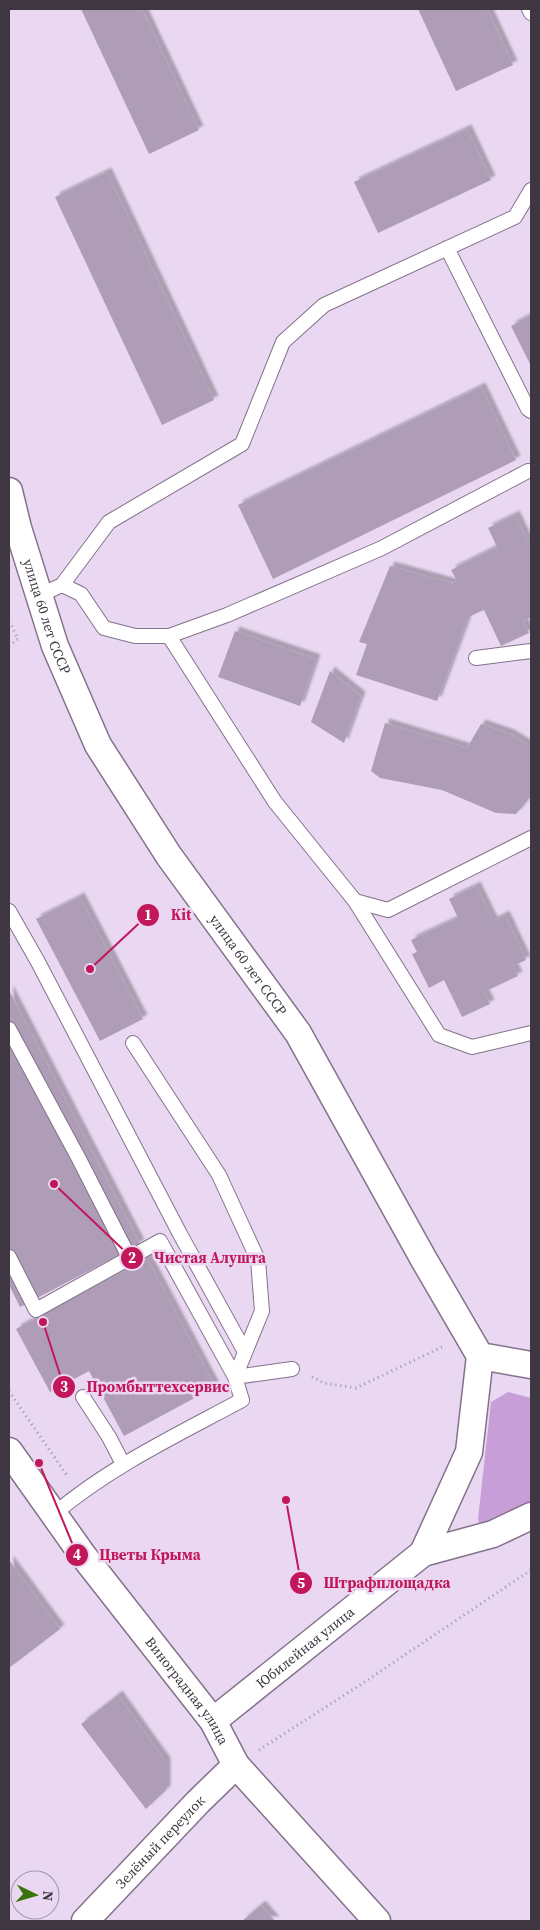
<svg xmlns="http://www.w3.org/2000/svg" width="540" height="1930" font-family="'Source Serif 4',serif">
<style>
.green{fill:#c79ed7}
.building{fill:#af9db7;filter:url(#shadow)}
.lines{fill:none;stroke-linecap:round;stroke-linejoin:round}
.lane-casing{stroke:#83728a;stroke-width:16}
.street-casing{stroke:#83728a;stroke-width:29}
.path{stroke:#a193a6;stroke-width:3;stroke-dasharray:1 4;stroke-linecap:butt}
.lane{stroke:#fff;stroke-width:14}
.street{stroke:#fff;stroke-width:26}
.labels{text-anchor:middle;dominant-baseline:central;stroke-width:5;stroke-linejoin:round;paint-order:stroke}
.street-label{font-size:14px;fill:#3e3641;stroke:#ead7f1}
.leader{fill:none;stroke:#c2185b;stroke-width:2}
.callout-dot{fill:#c2185b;stroke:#ead7f1;stroke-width:2}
.mark-label{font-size:15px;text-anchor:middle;font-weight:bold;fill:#fff}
.callout-label{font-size:15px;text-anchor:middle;font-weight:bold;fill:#c2185b;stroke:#ead7f1;stroke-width:5;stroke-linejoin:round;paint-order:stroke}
</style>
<defs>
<filter id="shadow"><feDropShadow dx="4.5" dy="-4.5" stdDeviation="1" flood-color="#0004"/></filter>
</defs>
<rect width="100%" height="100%" fill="#ead7f1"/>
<path class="green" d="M508 1392 531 1398V1508L481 1529 478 1519 491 1402Z"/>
<path class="building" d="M81 9H142L199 130 149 154Z
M418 9H487L513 65 456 91Z
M467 129 491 180 378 233 354 182Z
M107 172 214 400 162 425 55 197Z
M531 315V366L511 326Z
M481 387 516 460 273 579 238 505Z
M515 515 531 548V617L523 621 529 633 501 646 484 610 468 617 437 701 356 675 367 644 359 642 390 566 452 583 457 581 451 570 497 547 488 528Z
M235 631 316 659 300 706 218 677Z
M330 671 361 696 344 743 311 722Z
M385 723 467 748 481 724 510 734 531 747V796L516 814 496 813 442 790 380 778 371 771Z
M476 886 493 921 505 915 526 960 513 966 518 976 484 992 490 1004 462 1017 444 980 429 988 412 954 417 952 411 940 458 918 449 899Z
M80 897 143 1019 100 1041 36 919Z
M9 990 140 1244 20 1307 9 1285Z
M147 1258 215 1387 124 1436 89 1371 50 1392 16 1329Z
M9 1560 60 1629 9 1668Z
M118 1695 166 1762V1790L146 1809 81 1724Z
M261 1905 275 1921H242Z"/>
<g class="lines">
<g class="lane-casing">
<path id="lane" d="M529 9 531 13
M447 248 528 409 531 411
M62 585 109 522 242 444 283 342 324 305 515 217 531 190
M40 595 62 585 81 594 104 628 135 636H169L227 615 382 548 528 471
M169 636 275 802 355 901 388 910 531 838
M476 658 531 651
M355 901 439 1035 472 1047 531 1033
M9 911 38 962 180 1234 245 1352
M9 1029 79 1159 129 1257
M133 1043 219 1175 258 1260 262 1311 235 1377
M9 1257 36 1310 160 1241 235 1377 242 1400C177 1435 111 1466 54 1514
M235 1377 292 1369
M83 1397 109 1437 123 1464"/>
</g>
<g class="street-casing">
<g id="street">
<path id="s1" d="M9 491 18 528 55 646 98 745 169 856 298 1033 423 1258 480 1356 531 1365"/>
<path id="s2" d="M9 1451 82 1554 213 1721 236 1765 377 1921"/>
<path d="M423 1553 469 1452 480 1356"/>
<path id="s3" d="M213 1721 423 1553 493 1534 531 1516"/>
<path id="s4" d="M85 1921 198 1802 236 1765"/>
</g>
</g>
<path class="path" d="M9 646 18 639 10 622
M312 1377 324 1383 356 1388 442 1347
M9 1391 68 1477
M259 1750 363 1683 531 1570"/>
<use href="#lane" class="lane"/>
<use href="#street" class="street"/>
</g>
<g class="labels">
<g class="street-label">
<text stroke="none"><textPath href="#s1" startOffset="131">улица 60 лет СССР</textPath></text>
<text stroke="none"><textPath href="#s1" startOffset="536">улица 60 лет СССР</textPath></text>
<text stroke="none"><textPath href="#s3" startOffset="118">Юбилейная улица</textPath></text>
<text stroke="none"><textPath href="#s2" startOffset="299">Виноградная улица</textPath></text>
<text stroke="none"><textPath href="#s4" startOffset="109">Зелёный переулок</textPath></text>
</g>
</g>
<path class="leader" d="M90 969L148 915M54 1184L132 1258M43 1322L64 1387M39 1463L77 1555M286 1500L301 1583"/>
<g class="callout-dot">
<circle cx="90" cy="969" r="5"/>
<circle cx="54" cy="1184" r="5"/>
<circle cx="43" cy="1322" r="5"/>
<circle cx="39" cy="1463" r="5"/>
<circle cx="286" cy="1500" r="5"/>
<circle cx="148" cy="915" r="12"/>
<circle cx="132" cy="1258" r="12"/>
<circle cx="64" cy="1387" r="12"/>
<circle cx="77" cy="1555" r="12"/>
<circle cx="301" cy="1583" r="12"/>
</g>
<g class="mark-label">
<text x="148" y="920">1</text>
<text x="132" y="1263">2</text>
<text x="64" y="1392">3</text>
<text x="77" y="1560">4</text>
<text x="301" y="1588">5</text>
</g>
<g class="callout-label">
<text x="181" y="920">Kit</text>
<text x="210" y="1263">Чистая Алушта</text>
<text x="158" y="1392">Промбыттехсервис</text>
<text x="150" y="1560">Цветы Крыма</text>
<text x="387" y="1588">Штрафплощадка</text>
</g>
<rect width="540" height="1930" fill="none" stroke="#3e3641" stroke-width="20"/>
<g transform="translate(35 1895) rotate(95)"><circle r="24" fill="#ead7f1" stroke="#a597ab"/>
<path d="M0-4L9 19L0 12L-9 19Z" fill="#38740a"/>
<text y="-8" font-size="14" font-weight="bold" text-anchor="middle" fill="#3e3641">N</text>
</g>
</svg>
